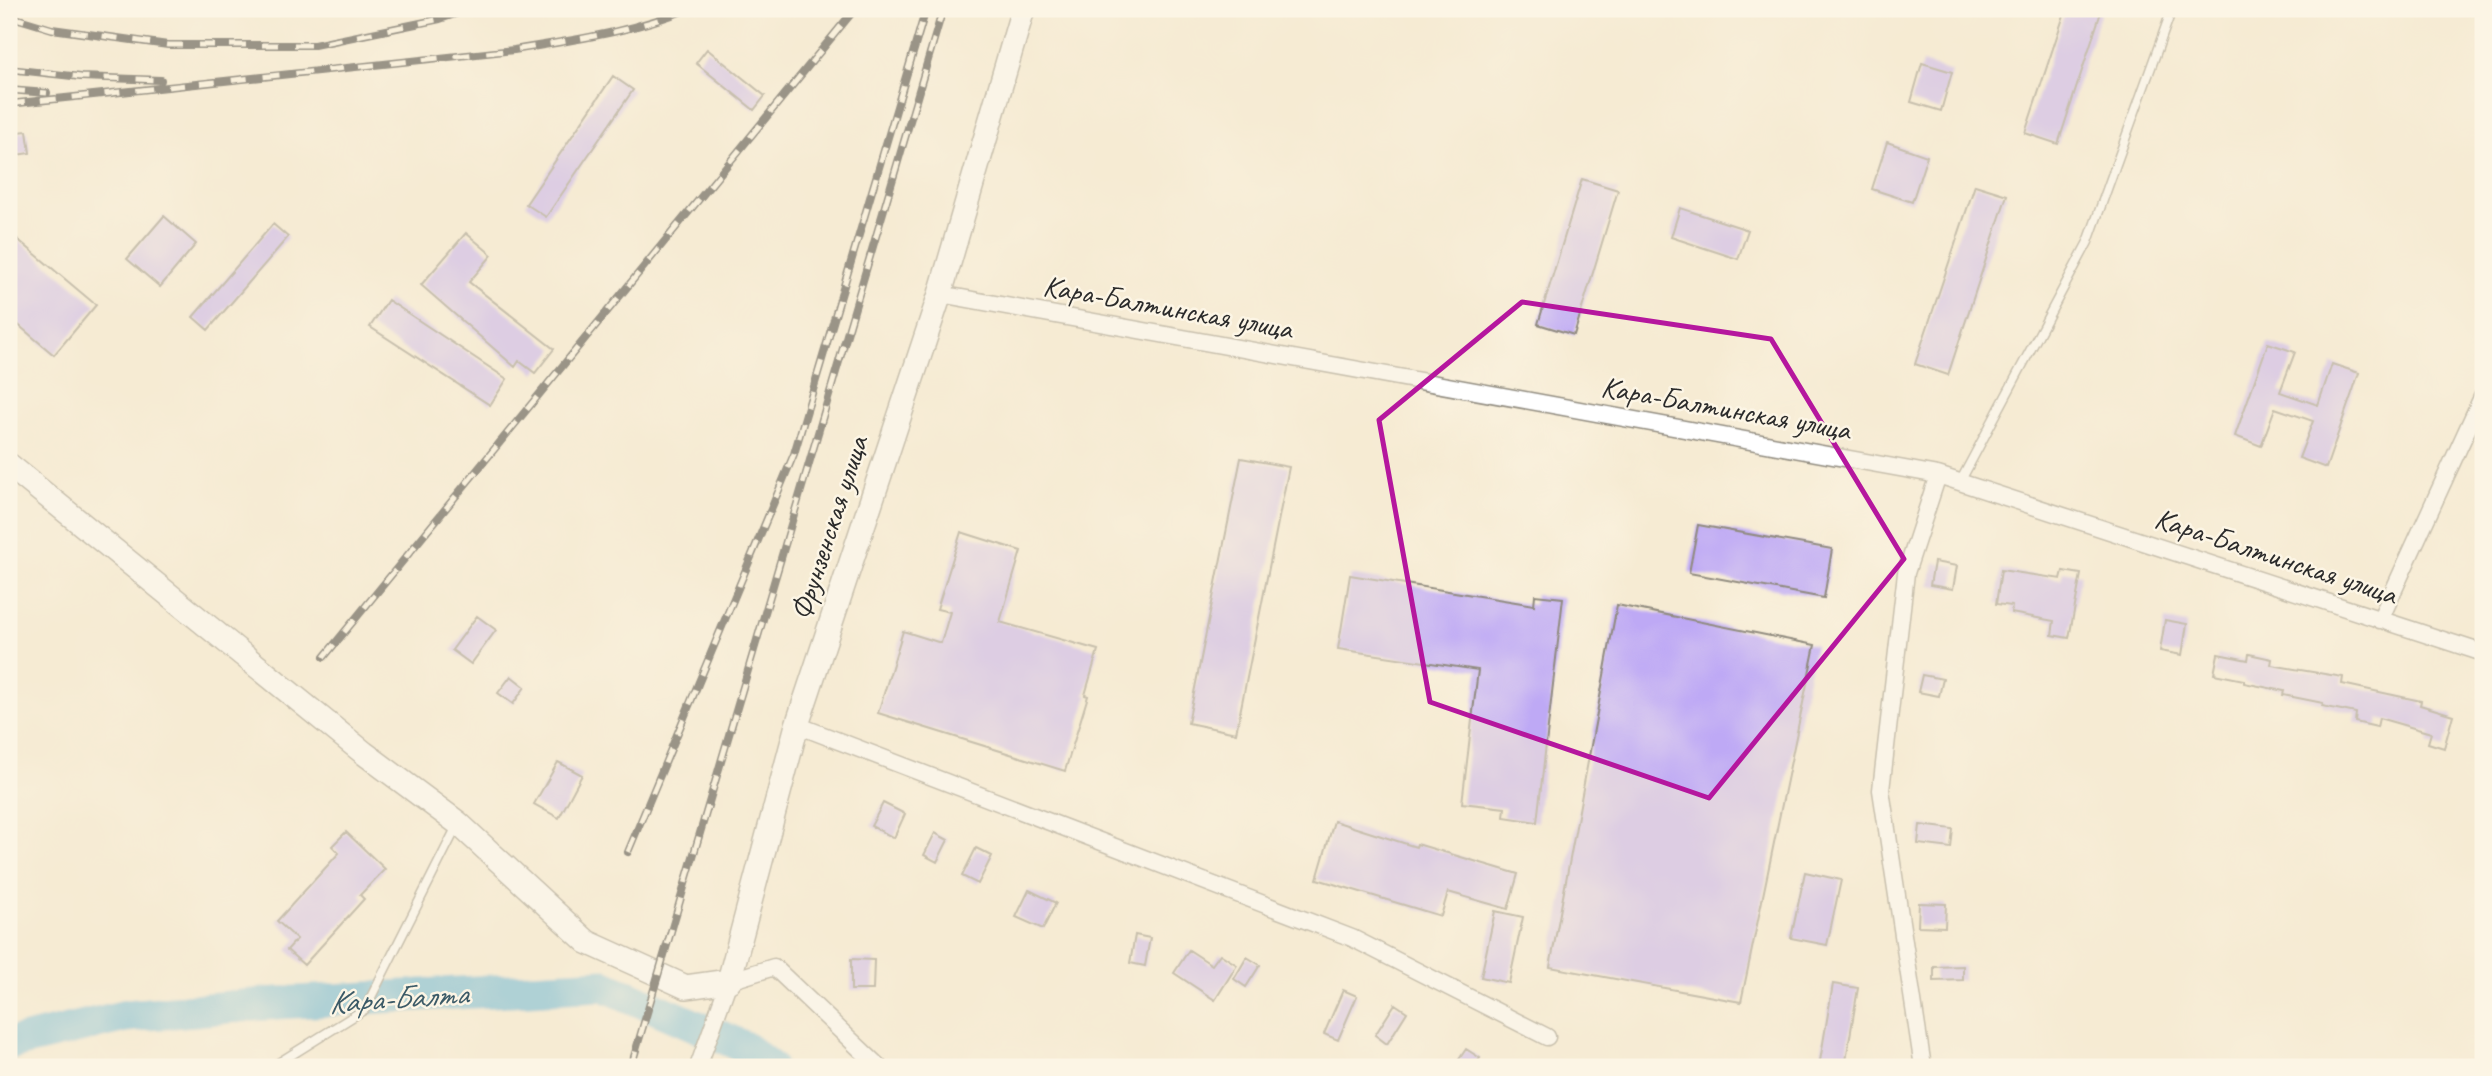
<svg xmlns="http://www.w3.org/2000/svg" width="2492" height="1076" font-family="Caveat,sans-serif">
<style>
.lines{fill:none;stroke-linecap:round;stroke-linejoin:round}
.river{stroke:#5ab1d7;stroke-width:33}
.building{fill:#bea9f5}
.lane-casing{stroke:#908b7f;stroke-width:11}
.street-casing{stroke:#908b7f;stroke-width:19}
.secondary-casing{stroke:#908b7f;stroke-width:26}
.lane{stroke:#fff;stroke-width:8}
.street{stroke:#fff;stroke-width:16}
.secondary{stroke:#fff;stroke-width:23}
.rail-casing{stroke:#2b2b2b;stroke-width:8}
.rail{stroke:#fcf5e5;stroke-width:5;stroke-dasharray:16;stroke-linecap:butt}
.marked{fill:none;stroke:#b5179e;stroke-width:5;stroke-linejoin:round}
.labels{text-anchor:middle;dominant-baseline:central;stroke-width:5;stroke-linejoin:round;paint-order:stroke}
.street-label{font-size:30px;fill:#2b2b2b;stroke:#fcf5e5}
.water-label{font-size:32px;font-style:italic;fill:#3b5a67;stroke:#fcf5e5}
</style>
<rect width="100%" height="100%" fill="#fcf5e5"/>
<filter id="ink" filterUnits="userSpaceOnUse"><feTurbulence type="fractalNoise" baseFrequency=".0143" numOctaves="2"/><feDisplacementMap in="SourceGraphic" scale="14" xChannelSelector="R" yChannelSelector="G"/><feConvolveMatrix kernelMatrix="1 2 1 2 8 2 1 2 1" color-interpolation-filters="sRGB"/></filter>
<filter id="wash" filterUnits="userSpaceOnUse"><feTurbulence type="fractalNoise" baseFrequency=".00686" numOctaves="4" result="noise"/><feDisplacementMap in="SourceGraphic" scale="28" xChannelSelector="R" yChannelSelector="G"/><feGaussianBlur stdDeviation="1.57" result="paint"/><feColorMatrix in="noise" values="0 0 0 0 0 0 0 0 0 0 0 0 0 0 0 0 0 1.4 0 .05"/><feComposite in="paint" operator="in"/></filter>
<g filter="url(#wash)">
<rect width="100%" height="100%" fill="#f6ebd3"/>
<g class="lines">
<path class="river" d="M9 1044 126 1016 277 1003 603 985 744 1047 770 1067"/>
</g>
<g id="blocks">
<path class="building" d="M2066 9H2102L2058 144 2025 133Z
M707 49 765 96 754 110 696 63Z
M1922 63 1952 72 1941 111 1911 102Z
M613 76 633 90 546 217 526 204Z
M27 131 30 153 9 156V133Z
M1887 142 1927 156 1912 202 1872 189Z
M1582 179 1618 190 1574 335 1538 324Z
M1975 185 2007 195 1948 375 1915 364Z
M1680 208 1748 230 1738 259 1671 237Z
M164 216 196 244 160 287 127 259Z
M273 224 288 237 208 330 193 317Z
M9 232 96 305 54 355 9 317Z
M466 233 492 255 469 282 554 349 535 373 519 361 515 367 421 285Z
M388 300 507 379 490 405 370 327Z
M2268 343 2295 352 2280 392 2318 405 2332 364 2359 373 2326 468 2299 458 2313 421 2275 408 2261 446 2235 436Z
M1241 458 1289 467 1236 733 1188 723Z
M1698 525 1832 549 1824 598 1689 573Z
M961 532 1021 551 1000 622 1098 650 1085 695 1088 696 1065 771 878 713 903 631 941 643 950 612 937 609Z
M1934 562 1957 566 1953 589 1930 585Z
M2001 570 2061 579 2063 571 2081 574 2069 638 2052 635 2054 621 2011 613 2012 606 1996 604Z
M1350 575 1534 605 1535 595 1563 598 1537 822 1504 817 1505 808 1462 803 1478 670 1338 649Z
M1617 605 1815 645 1741 1002 1550 967Z
M477 616 496 630 471 664 452 650Z
M2165 620 2187 624 2182 655 2160 651Z
M2218 654 2248 660 2249 654 2272 659 2271 665 2343 677 2342 684 2421 701 2420 705 2453 715 2444 748 2428 743 2431 733 2379 718 2377 727 2355 722 2356 713 2322 706 2323 703 2283 695 2284 691 2244 683V680L2214 674Z
M1922 675 1943 679 1939 696 1918 692Z
M511 676 525 687 513 704 498 693Z
M558 762 582 775 559 818 534 804Z
M883 803 905 814 894 838 871 826Z
M1334 821 1416 847 1417 844 1518 874 1508 909 1448 892 1441 916 1317 879Z
M1920 825 1953 829 1951 848 1918 844Z
M346 832 385 869 360 895 364 899 304 965 287 950 297 939 277 921 339 853 332 846Z
M935 833 948 840 937 862 924 855Z
M976 848 992 856 978 884 962 876Z
M1805 872 1841 880 1827 945 1791 938Z
M1029 890 1056 903 1043 929 1016 917Z
M1919 903 1946 904 1945 927 1918 926Z
M1495 911 1523 917 1509 983 1481 977Z
M1135 935 1150 938 1145 966 1130 963Z
M1189 950 1212 965 1220 954 1237 965 1215 1000 1174 973Z
M1247 957 1260 965 1246 987 1234 979Z
M851 959 874 960 873 990H851Z
M1963 966V980L1934 981V967Z
M1833 984 1858 988 1845 1067H1819Z
M1343 990 1357 996 1338 1040 1324 1034Z
M1395 1004 1407 1012 1387 1044 1375 1035Z
M1466 1049 1480 1058 1474 1067H1454Z"/>
</g>
</g>
<g filter="url(#ink)">
<use href="#blocks" fill-opacity="0" stroke="#908b7f" stroke-width="2"/>
<g class="lines">
<g class="lane-casing">
<path id="lane" d="M1960 482 2088 242 2172 9
M272 1067 365 1009 457 826"/>
</g>
<g class="street-casing">
<path id="street" d="M940 294 1938 475 2483 653
M2380 620 2483 395
M797 725 1352 938 1547 1037
M698 1067 729 981 774 967 879 1067
M1923 1067 1881 790 1906 573 1938 475"/>
</g>
<g class="secondary-casing">
<path id="secondary" d="M9 465 364 753 458 823 587 942 686 987 729 981 797 725 940 294 1023 9"/>
</g>
<use href="#lane" class="lane"/>
<use href="#street" class="street"/>
<use href="#secondary" class="secondary"/>
<g class="rail-casing">
<path id="rail" d="M9 16 52 29 168 45H314L440 19 470 9
M9 69 81 77 161 80
M9 90 47 93
M9 104 514 50C572 40 633 32 687 9
M324 657 855 9
M628 852 794 454 926 9
M631 1067 943 9"/>
</g>
<use href="#rail" class="rail"/>
</g>
</g>
<path d="M0 0H2492V1076H0ZM1522 302 1771 339 1904 559 1709 798 1430 702 1379 420Z" fill="#f6ebd3" fill-opacity=".55" fill-rule="evenodd"/>
<path class="marked" d="M1522 302 1771 339 1904 559 1709 798 1430 702 1379 420Z"/>
<g class="labels">
<g class="street-label">
<text transform="translate(1168 307) rotate(10)">Кара-Балтинская улица</text>
<text transform="translate(1726 408) rotate(10)">Кара-Балтинская улица</text>
<text transform="translate(829 528) rotate(-72)">Фрунзенская улица</text>
<text transform="translate(2276 556) rotate(18)">Кара-Балтинская улица</text>
</g>
<g class="water-label">
<text transform="translate(398 998) rotate(-4)">Кара-Балта</text>
</g>
</g>
<rect width="2492" height="1076" fill="none" stroke="#fcf5e5" stroke-width="35"/>
</svg>
